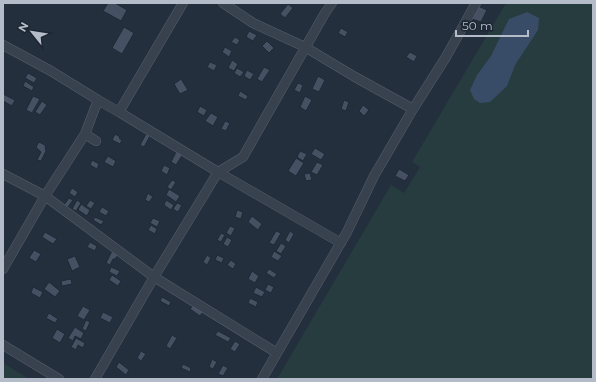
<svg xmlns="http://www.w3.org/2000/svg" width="596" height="382" font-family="Montserrat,sans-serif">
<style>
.green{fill:#263c3f}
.water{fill:#394c67}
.building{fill:#455162;stroke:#1f2835}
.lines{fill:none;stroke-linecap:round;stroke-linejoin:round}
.street-casing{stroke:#565f6c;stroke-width:10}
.street{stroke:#38414e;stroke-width:9}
</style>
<rect width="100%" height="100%" fill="#242f3e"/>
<path class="green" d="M506 3H593V379H277L391 185 404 193 420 167 412 162Z
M3 363 29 379H3Z"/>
<path class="water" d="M527 12 539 18 538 30 515 65 507 86 490 102 480 103 474 99 470 90 477 75 491 56 509 19Z"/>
<path class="building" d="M108 3H115L127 10 121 21 103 11Z
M288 4 293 8 285 18 280 14Z
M478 6 487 10 481 22 472 19Z
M124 27 134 33 122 54 112 48Z
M341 28 348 32 345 37 338 33Z
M249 31 257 35 253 41 246 37Z
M235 37 240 40 237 45 231 42Z
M267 41 274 48 269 53 262 46Z
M225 47 232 51 229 57 222 52Z
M410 52 417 56 414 62 406 57Z
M232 60 238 64 234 71 228 68Z
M210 62 217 65 214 71 207 67Z
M264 67 270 70 262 82 257 79Z
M237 68 244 72 240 77 234 73Z
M247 70 254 74 250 80 244 76Z
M28 73 37 78 34 83 25 78Z
M318 76 325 80 319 92 312 89Z
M181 79 188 90 180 94 174 84Z
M25 81 34 87 32 91 23 86Z
M298 83 303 85 300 93 294 90Z
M240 91 248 96 246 100 238 96Z
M3 94 15 100 12 106 3 101Z
M33 96 40 99 32 113 26 110Z
M305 96 312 100 306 111 300 107Z
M344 100 349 102 346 111 341 109Z
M42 101 47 105 40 115 35 112Z
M363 105 369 110 364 116 359 111Z
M200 106 207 110 204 116 197 112Z
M211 113 218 117 213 126 205 121Z
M225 121 230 123 226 131 221 129Z
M115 134 120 137 119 138 122 140 120 144 112 140Z
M146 134 150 136 144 147 140 145Z
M39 142 45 145 46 151 41 161 37 160 41 152 36 147Z
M315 148 325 154 321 160 311 154Z
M300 151 307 154 303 161 297 157Z
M176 152 183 154 176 165 171 162Z
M108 156 116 161 113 167 104 162Z
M296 158 304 163 296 176 288 171Z
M92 160 99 164 97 169 90 165Z
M317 162 323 165 317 175 311 172Z
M164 165 170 168 167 175 161 171Z
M399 169 409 175 405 181 395 176Z
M310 173 312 180 306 181 304 174Z
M172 180 176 182 171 190 167 187Z
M72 188 78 192 75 197 69 193Z
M169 189 180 196 176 202 166 195Z
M148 193 153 197 149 202 145 200Z
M69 198 73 200 68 207 64 205Z
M77 200 81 203 76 211 72 209Z
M90 200 95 203 91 209 86 206Z
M166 200 174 205 171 210 164 205Z
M177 203 182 205 178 212 173 209Z
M81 204 90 210 87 216 78 210Z
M102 207 109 211 106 216 99 212Z
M237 210 243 212 241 219 235 217Z
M252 216 262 224 258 230 248 222Z
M95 217 104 221 101 225 93 220Z
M153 218 160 221 157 227 150 223Z
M151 225 157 229 155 234 148 230Z
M230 226 235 228 231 236 226 233Z
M276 231 281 233 274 245 269 243Z
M290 231 294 234 289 243 285 240Z
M45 232 57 239 53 244 42 237Z
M221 233 225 235 221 242 217 240Z
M227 237 232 240 228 247 223 244Z
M90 242 97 246 95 251 87 247Z
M281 243 286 246 281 254 276 251Z
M34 250 41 254 36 262 29 258Z
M112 251 118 255 115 259H113L110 265 106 263Z
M274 251 282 256 278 261 271 257Z
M207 255 211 258 207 265 203 262Z
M217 255 224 258 222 263 215 260Z
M75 256 80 267 72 271 67 259Z
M231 260 236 264 233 269 227 265Z
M111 267 120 271 117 276 109 272Z
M269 269 277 274 274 278 266 273Z
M252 271 259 276 255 283 248 279Z
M112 275 121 281 118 286 109 280Z
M71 279 72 284 62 286 61 281Z
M49 282 60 291 55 297 44 289Z
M268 284 274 287 271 293 265 290Z
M33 287 43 292 40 298 31 293Z
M256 287 265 292 262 297 253 293Z
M162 297 171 302 169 306 160 301Z
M250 298 258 302 256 307 248 303Z
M194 304 203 312 200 316 190 309Z
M83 306 90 310 84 320 77 316Z
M103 312 113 317 110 323 100 318Z
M49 313 58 319 55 323 46 318Z
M86 320 90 322 86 331 82 329Z
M75 327 84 333 81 339 75 336 73 341 68 338Z
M57 329 65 334 60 343 52 338Z
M218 331 231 338 228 342 215 335Z
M172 335 177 338 170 349 166 346Z
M76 338 85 343 83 348 78 345 76 350 71 347Z
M235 341 240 344 235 352 230 349Z
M141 351 146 354 141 361 137 358Z
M212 359 217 362 213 369 209 367Z
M119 362 129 370 126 375 116 367Z
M183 364 191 368 190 372 181 368Z
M223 365 228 368 223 376 218 374Z"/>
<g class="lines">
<g class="street-casing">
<path id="street" d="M223 3 253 23 305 47 355 77 413 109
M3 45 51 71 98 100 85 134 96 141
M98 100 119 112 183 3
M119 112 218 172 243 157 325 13 332 3
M3 174 45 196 154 277 218 172 341 243
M3 269 45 196 85 134
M3 345 59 379
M95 379 154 277 277 353
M262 379 347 232 374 176 413 109 446 57 476 3"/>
</g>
<use href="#street" class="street"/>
</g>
<rect width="596" height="382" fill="none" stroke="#b4bcc9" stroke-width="8"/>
<g transform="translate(32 32) rotate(300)" stroke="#1d2633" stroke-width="3" paint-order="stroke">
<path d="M0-3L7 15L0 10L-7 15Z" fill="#b4bcc9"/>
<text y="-6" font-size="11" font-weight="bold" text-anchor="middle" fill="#b4bcc9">N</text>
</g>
<path d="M456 30v6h72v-6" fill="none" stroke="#b4bcc9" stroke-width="2"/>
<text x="462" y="30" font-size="12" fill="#b4bcc9" stroke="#1d2633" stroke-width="3" paint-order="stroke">50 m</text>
</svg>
